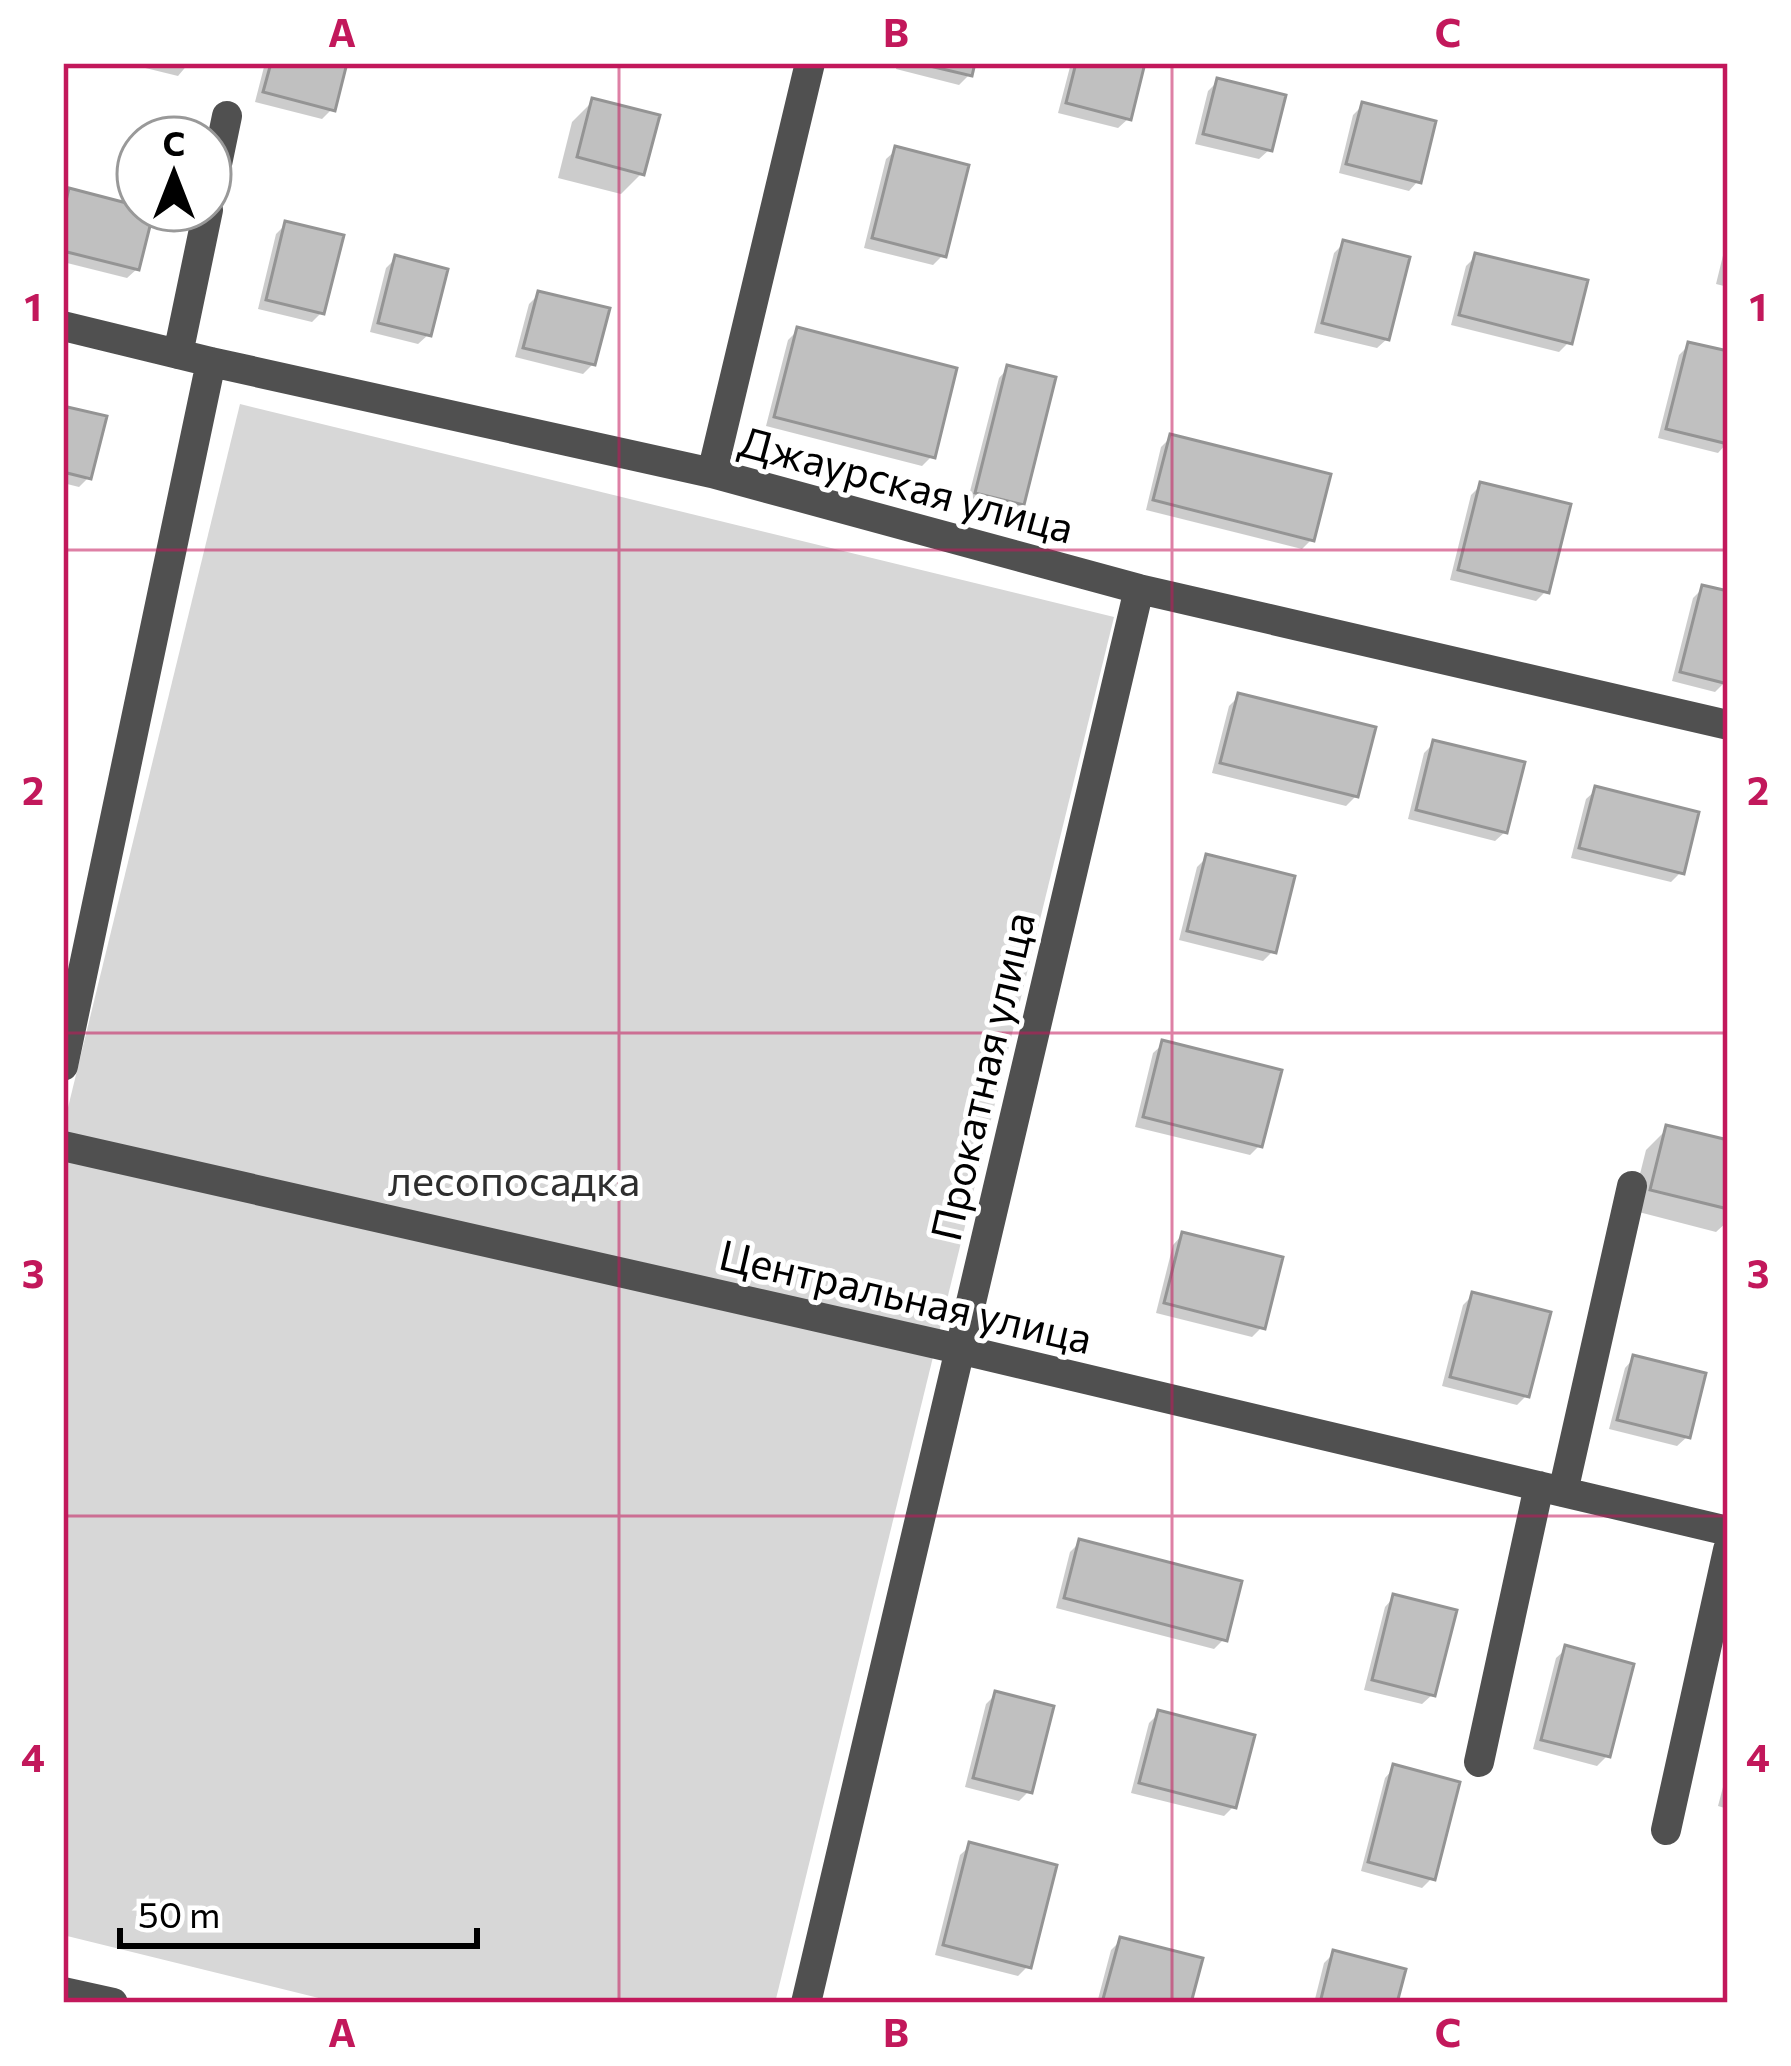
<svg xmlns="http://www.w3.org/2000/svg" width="1791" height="2066" font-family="Commissioner,sans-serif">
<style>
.green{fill:#d7d7d7}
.shadow{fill:#0003}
.building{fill:#c0c0c0;stroke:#949494;stroke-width:3}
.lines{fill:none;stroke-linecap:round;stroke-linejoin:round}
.minor{stroke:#505050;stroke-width:30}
.grid{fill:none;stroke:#c2185b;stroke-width:3;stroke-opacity:0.55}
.labels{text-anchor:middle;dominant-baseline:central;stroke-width:10;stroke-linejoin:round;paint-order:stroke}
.street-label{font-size:42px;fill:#000;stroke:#fff}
.park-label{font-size:42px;fill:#2e2e2e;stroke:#fff}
.neatline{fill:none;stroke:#c2185b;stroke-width:4.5}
.grid-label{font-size:39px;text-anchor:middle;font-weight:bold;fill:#c2185b}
</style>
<rect width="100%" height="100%" fill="#fff"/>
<path class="green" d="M240 404 1114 617 775 2003H339L63 1935V1128Z"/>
<path class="shadow" d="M189 63 178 76 129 64V63Z
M265 63H344L332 109 322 119 255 102Z
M898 63H972L969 75 959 85 896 69Z
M1071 63H1142L1128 119 1118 128 1058 113Z
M1218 81 1269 150 1259 159 1195 144 1208 91Z
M593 101 642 173 621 194 558 178 572 122Z
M1363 105 1418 181 1409 191 1339 173 1353 115Z
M896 150 943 255 933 265 864 248 886 159Z
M70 192 143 210 137 269 127 278 63 262V199Z
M286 224 322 312 312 322 258 309 276 234Z
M1728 235V287L1716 284Z
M1344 243 1387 339 1377 348 1314 333 1334 253Z
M1476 256 1569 342 1559 352 1451 325 1466 266Z
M396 258 428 335 418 344 370 332 386 268Z
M539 294 593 364 583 374 515 357 529 304Z
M797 331 932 456 922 466 766 426 788 340Z
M1689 345 1728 355V442L1718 453 1658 438 1679 355Z
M1008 368 1021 504 1011 513 967 503 999 378Z
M63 409 89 477 79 487 63 483Z
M1171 437 1312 539 1302 549 1146 510 1161 447Z
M1481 485 1546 591 1536 601 1450 580 1471 495Z
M1703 588 1728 594V671L1725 682 1715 692 1672 681 1693 598Z
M1239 696 1356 796 1346 806 1212 773 1229 706Z
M1434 743 1505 832 1495 841 1408 819 1424 753Z
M1596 790 1681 872 1671 882 1571 858 1586 799Z
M1207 857 1273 951 1263 961 1179 940 1197 867Z
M1163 1044 1260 1145 1250 1155 1135 1127 1153 1053Z
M1667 1129 1728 1144V1221L1716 1232 1631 1210 1646 1150Z
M1182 1235 1262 1327 1252 1337 1156 1313 1173 1245Z
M1473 1295 1527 1395 1517 1405 1442 1386 1463 1305Z
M1634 1358 1687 1437 1677 1446 1609 1429 1625 1368Z
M1080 1542 1224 1639 1214 1649 1056 1608 1070 1552Z
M1394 1597 1432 1695 1422 1704 1364 1690 1385 1607Z
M1566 1649 1607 1756 1597 1766 1533 1749 1556 1658Z
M996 1694 1029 1791 1019 1801 965 1787 986 1704Z
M1159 1713 1233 1807 1224 1816 1131 1793 1149 1723Z
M1394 1768 1432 1878 1422 1888 1361 1871 1385 1778Z
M1728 1768V1809L1718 1806Z
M970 1846 1028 1966 1018 1976 935 1955 960 1855Z
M1121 1940 1188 2003H1097L1111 1950Z
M1334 1953 1394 2003H1314L1324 1963Z"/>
<path class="building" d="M271 63H347L335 111 263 92Z
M917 63H975L972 76Z
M1076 63H1145L1131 120 1066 103Z
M1217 78 1286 95 1272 151 1203 134Z
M592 98 660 115 644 175 577 157Z
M1362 102 1436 121 1421 183 1346 164Z
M895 146 969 165 946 257 872 238Z
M69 188 138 206V210H154L139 270 63 251V214Z
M285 221 344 235 324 314 266 300Z
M1343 240 1410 257 1389 340 1322 323Z
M1475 253 1588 280 1572 344 1459 315Z
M395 255 448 269 431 336 378 323Z
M538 291 610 308 595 365 523 348Z
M797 327 957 368 935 458 774 417Z
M1688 342 1728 351V444L1666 429Z
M1007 365 1056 377 1024 505 975 493Z
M63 406 107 416 91 479 63 472Z
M1170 434 1331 474 1314 541 1153 500Z
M1480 482 1571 504 1549 593 1458 570Z
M1702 585 1728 591V684L1680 672Z
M1238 693 1376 727 1358 797 1220 763Z
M1433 740 1525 762 1507 833 1416 810Z
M1595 786 1699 812 1684 874 1579 848Z
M1206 854 1295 876 1276 953 1187 931Z
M1162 1040 1282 1070 1262 1147 1143 1117Z
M1666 1125 1728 1140V1209L1650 1190Z
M1182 1232 1283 1257 1265 1329 1164 1303Z
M1472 1292 1551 1312 1529 1397 1450 1377Z
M1633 1355 1706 1373 1690 1438 1617 1420Z
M1079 1539 1242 1581 1227 1641 1064 1598Z
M1393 1594 1457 1610 1435 1696 1372 1680Z
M1565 1645 1634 1664 1610 1757 1541 1740Z
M995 1691 1054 1706 1032 1793 973 1778Z
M1158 1710 1255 1735 1236 1808 1139 1783Z
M1393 1764 1460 1782 1435 1880 1368 1862Z
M969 1842 1057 1865 1031 1968 943 1945Z
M1120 1937 1203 1958 1191 2003H1117L1103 1999Z
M1333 1950 1406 1969 1397 2003H1320Z"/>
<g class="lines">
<path class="minor" d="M210 198 227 116
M63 326 211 362 712 473 1139 589 1728 725
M178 354 208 210
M712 473 810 63
M63 1066 211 362
M63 1146 959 1349 1728 1531
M1563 1492 1632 1186
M1479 1762 1539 1486
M1666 1830 1728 1550
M63 1992 113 2003
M806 2003 1139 589"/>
</g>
<path class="grid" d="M619 63V2003M1172 63V2003M63 550H1728M63 1033H1728M63 1516H1728"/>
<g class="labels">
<g class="street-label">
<text transform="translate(907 483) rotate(15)">Джаурская улица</text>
<text transform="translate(981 1076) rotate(-77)">Прокатная улица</text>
<text transform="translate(906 1295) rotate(13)">Центральная улица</text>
</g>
<g class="park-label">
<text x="514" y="1179">лесопосадка</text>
</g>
</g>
<rect width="1791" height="2066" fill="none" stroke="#ffffff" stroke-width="132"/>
<g transform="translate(174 174)"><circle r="57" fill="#ffffff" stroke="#999999" stroke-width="3"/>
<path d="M0-9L21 45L0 30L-21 45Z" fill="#000000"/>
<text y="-18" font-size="33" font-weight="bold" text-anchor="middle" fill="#000000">С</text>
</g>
<path d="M120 1928v18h357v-18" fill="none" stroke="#000000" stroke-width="6"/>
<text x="138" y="1928" font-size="36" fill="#000000" stroke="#ffffff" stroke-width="9" paint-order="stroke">50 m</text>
<rect x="66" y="66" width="1659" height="1934" class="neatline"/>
<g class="grid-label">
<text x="342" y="47">A</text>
<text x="896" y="47">B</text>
<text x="1448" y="47">C</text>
<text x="33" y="321">1</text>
<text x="1758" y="321">1</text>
<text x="33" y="805">2</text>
<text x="1758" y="805">2</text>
<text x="33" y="1288">3</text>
<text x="1758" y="1288">3</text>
<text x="33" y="1772">4</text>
<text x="1758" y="1772">4</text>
<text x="342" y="2047">A</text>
<text x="896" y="2047">B</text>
<text x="1448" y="2047">C</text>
</g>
</svg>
